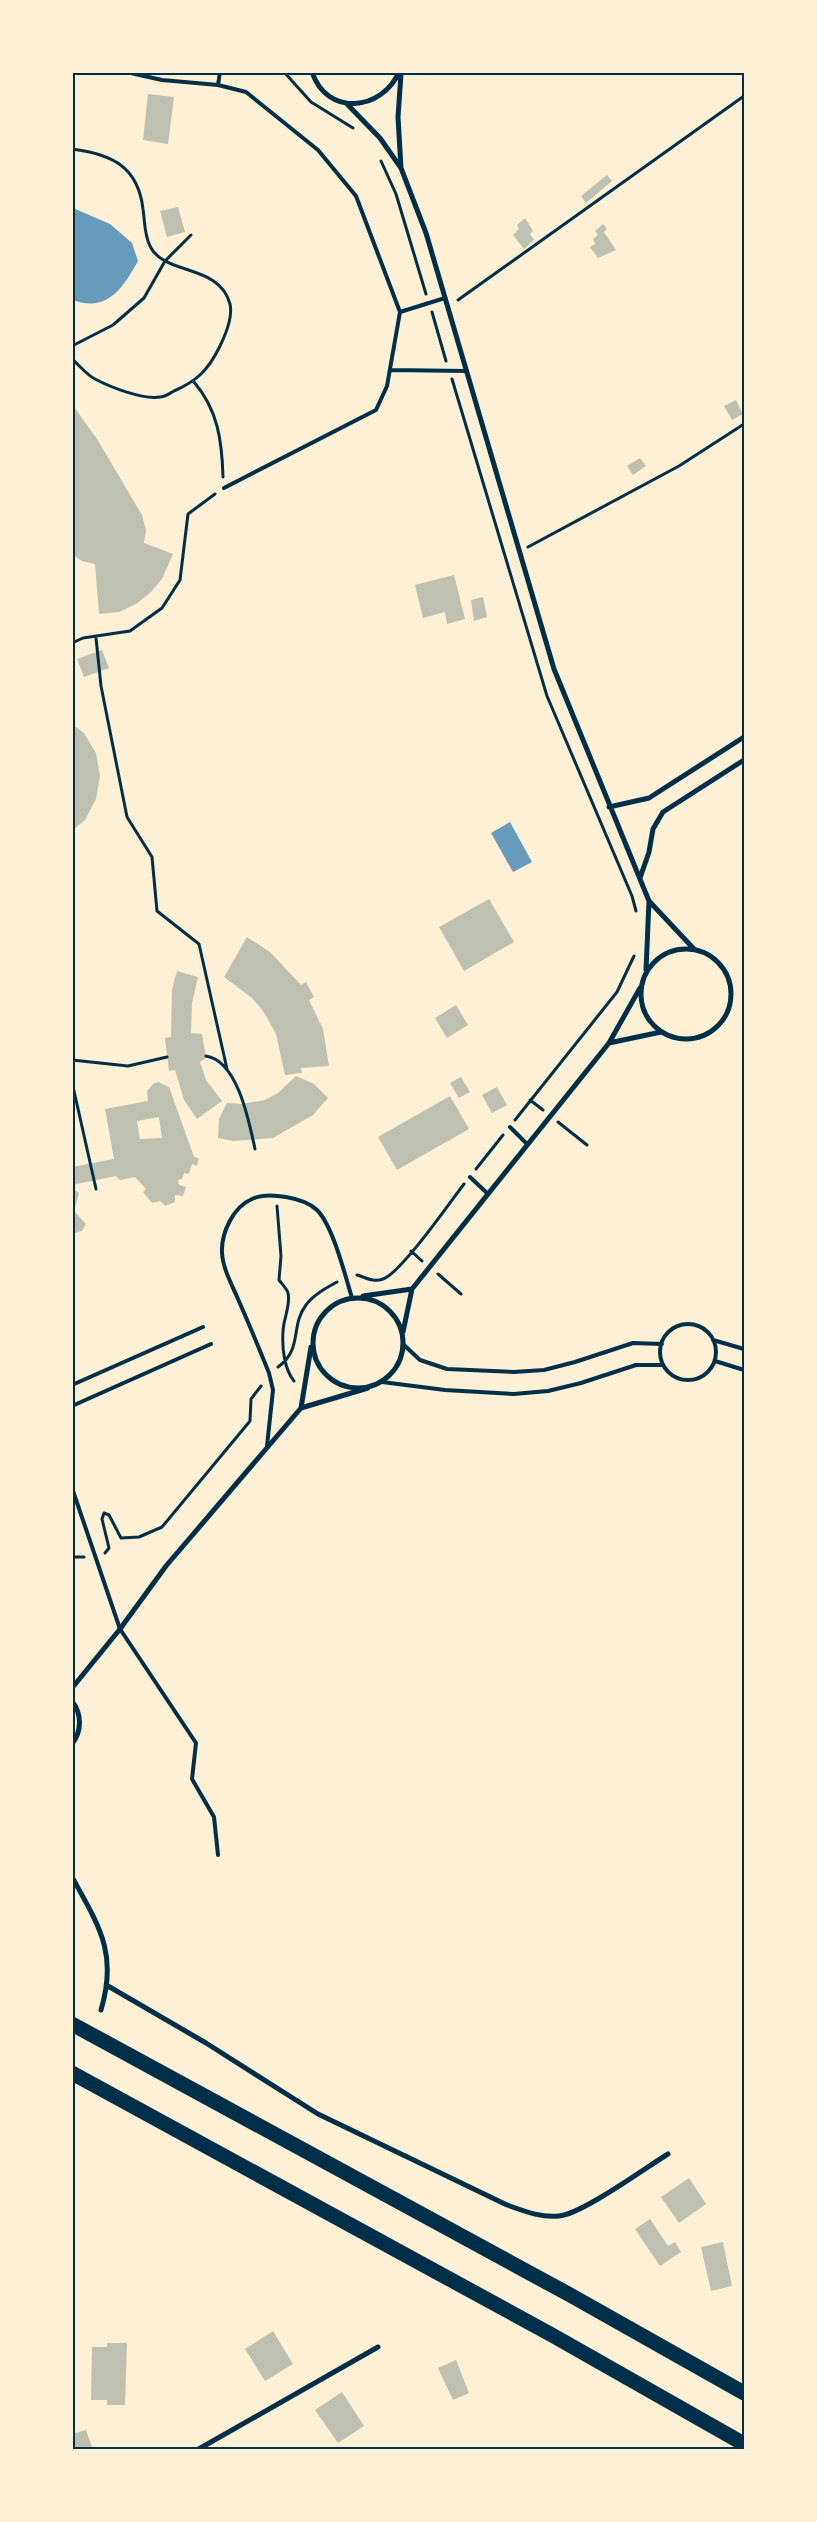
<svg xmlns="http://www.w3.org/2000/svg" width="817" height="2522" font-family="Manrope,sans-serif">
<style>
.water{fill:#669bbc}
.building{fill:#bec0b2;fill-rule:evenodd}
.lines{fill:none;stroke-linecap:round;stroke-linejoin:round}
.path{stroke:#003049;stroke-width:3}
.service{stroke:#003049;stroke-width:4}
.minor{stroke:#003049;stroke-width:5}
.motorway{stroke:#003049;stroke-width:15}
.neatline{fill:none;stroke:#003049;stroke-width:2}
</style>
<rect width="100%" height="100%" fill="#fdf0d5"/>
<path class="water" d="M73 208 110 224 132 243 138 261C123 288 107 313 73 300Z
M510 822 532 862 513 872 491 833Z"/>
<path class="building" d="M148 94 174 97 168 144 143 140Z
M607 175 612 181 586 203 581 196Z
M178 207 185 232 167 237 160 211Z
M525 218 533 231 530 234 534 240 524 249 513 235 519 229 517 225Z
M603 224 607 229 604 232 616 250 598 258 590 247 595 244 593 239 598 235 595 231Z
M736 400 743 414 732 420 724 406Z
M72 404 97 439 142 515 146 530 144 543 173 554 162 579 151 592 136 604 119 612 99 614 95 564 82 561 72 554Z
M640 458 646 466 633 475 627 466Z
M454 575 465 619 447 624 445 612 423 618 415 585Z
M483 597 487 617 474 621 471 600Z
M102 650 109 668 84 677 77 659Z
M72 724 84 733 96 753 100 776 96 799 85 820 72 831Z
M489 899 514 942 464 971 439 927Z
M247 937 270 952 301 985 306 982 314 997 309 1000 323 1029 329 1066 301 1068 302 1073 285 1075 276 1034 263 1011 252 998 224 977Z
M177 971 198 977 192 1003 191 1033 202 1034 206 1058 200 1062 206 1080 222 1101 197 1119 184 1100 175 1070 169 1071 165 1038 171 1037 172 989Z
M456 1005 468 1025 447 1038 435 1018Z
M296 1076 314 1084 328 1098 313 1115 273 1138 233 1141 218 1138 219 1119 227 1103 242 1104 265 1100 278 1093Z
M461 1077 470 1092 459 1098 450 1083Z
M158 1082 169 1087 194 1157 199 1158 197 1166 192 1164 189 1174 184 1173 182 1179 178 1180 179 1185 186 1187 183 1196 175 1195V1202L165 1206 160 1201 152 1203 143 1192 146 1189 135 1177 120 1180 116 1176 72 1185V1167L114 1159 105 1109 148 1101 147 1091 153 1084ZM159 1117 162 1138 140 1139 137 1121Z
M497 1087 507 1105 492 1113 482 1095Z
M450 1096 469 1129 397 1170 378 1137Z
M72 1188 79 1193 74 1211 86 1224 82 1231 75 1233 72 1230Z
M689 2178 706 2204 679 2223 661 2197Z
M650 2219 668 2246 675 2242 681 2252 660 2266 635 2229Z
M723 2242 732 2286 711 2291 701 2247Z
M273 2331 293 2364 265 2381 245 2349Z
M107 2343H127L125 2405H107V2400H91L92 2347H107Z
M456 2360 469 2393 453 2400 438 2368Z
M342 2392 364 2426 338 2443 315 2410Z
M86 2430 93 2450H72V2434Z"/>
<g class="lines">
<path class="path" d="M284 72 311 102 353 128
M72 149C111 154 138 166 143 209 145 222 144 234 150 246 164 276 219 263 230 304 233 317 225 336 219 348 208 370 197 381 174 391 170 393 165 397 160 397 143 400 110 387 95 379 87 375 79 365 72 359
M381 161 396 194 426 294
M458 300 744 96
M432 312 446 361
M72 346 113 325 144 298 165 261 191 235
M452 379 547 696 632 896 636 911
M194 382C218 410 222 441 223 477
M528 547 679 466 744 424
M96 638 101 686 127 817 152 857 157 911 199 944 227 1069
M72 643 83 638 130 631 162 608 180 580 188 514 215 494
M206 1056C238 1061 249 1122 255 1149
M72 1060 128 1066 167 1057
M72 1082 96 1189
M530 1100 543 1110
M515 1120 617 992 634 956
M558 1122 587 1145
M476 1169 503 1135
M277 1206 281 1256 279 1280C282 1284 287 1289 288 1293 291 1306 283 1319 283 1332 282 1347 284 1369 294 1381
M411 1251 422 1261
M438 1274 461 1294
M357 1275C365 1277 373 1283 383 1279 401 1273 450 1202 464 1184
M278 1367C303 1349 290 1326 306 1305 313 1295 326 1288 337 1282
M105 1553 109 1548 102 1519 104 1513 109 1515 121 1538 139 1537 162 1527 250 1421 251 1399 261 1386
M72 1557H84"/>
<path class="service" d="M126 72 162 80 218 85 246 92 318 150 356 196 400 312 387 386 376 410 224 488
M218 85 220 72
M400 312 445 298
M390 370 466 371
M510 1127 527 1144
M470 1177 488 1194
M660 1352a28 28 0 1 1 56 0a28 28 0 1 1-56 0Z
M713 1340 744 1349
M404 1345 420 1360 447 1369 514 1372 544 1370 575 1362 633 1343 662 1344
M715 1361 744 1370
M382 1382 445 1390 514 1394 548 1391 581 1383 636 1365H663
M72 1385 203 1327
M72 1406 211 1344
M267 1446 273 1390 269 1373C259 1348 249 1324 238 1299 232 1285 223 1269 222 1253 221 1233 233 1207 252 1199 268 1191 305 1198 317 1210 333 1226 345 1275 352 1298
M72 1488 120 1629 196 1743 192 1779 214 1817 218 1855"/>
<path class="minor" d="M312 72C327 117 382 111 399 72
M401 74 398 117 401 168
M346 103 380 138 401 168 426 233 554 669 649 901 694 949
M609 807 649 798 744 737
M640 878 649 852 653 829 663 812 744 760
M641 994a45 45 0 1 1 90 0a45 45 0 1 1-90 0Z
M646 970 649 901
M609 1043 661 1032
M363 1296 412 1289
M313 1343a45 45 0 1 1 90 0a45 45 0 1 1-90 0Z
M403 1332 412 1289 609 1043 640 988
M301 1408 311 1347
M72 1688 120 1629 166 1566 301 1408 368 1388
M72 1701C82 1714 82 1731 72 1744
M72 1877C99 1926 118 1953 101 2010
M108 1986 206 2043 318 2114 507 2205C524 2211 541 2218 559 2216 582 2214 645 2168 668 2154
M197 2450 378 2347"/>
<path class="motorway" d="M72 2024 572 2296 744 2393
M72 2073 552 2335 744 2444"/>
</g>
<rect width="817" height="2522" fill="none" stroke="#fdf0d5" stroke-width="148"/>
<rect x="74" y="74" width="669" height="2374" class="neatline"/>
</svg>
